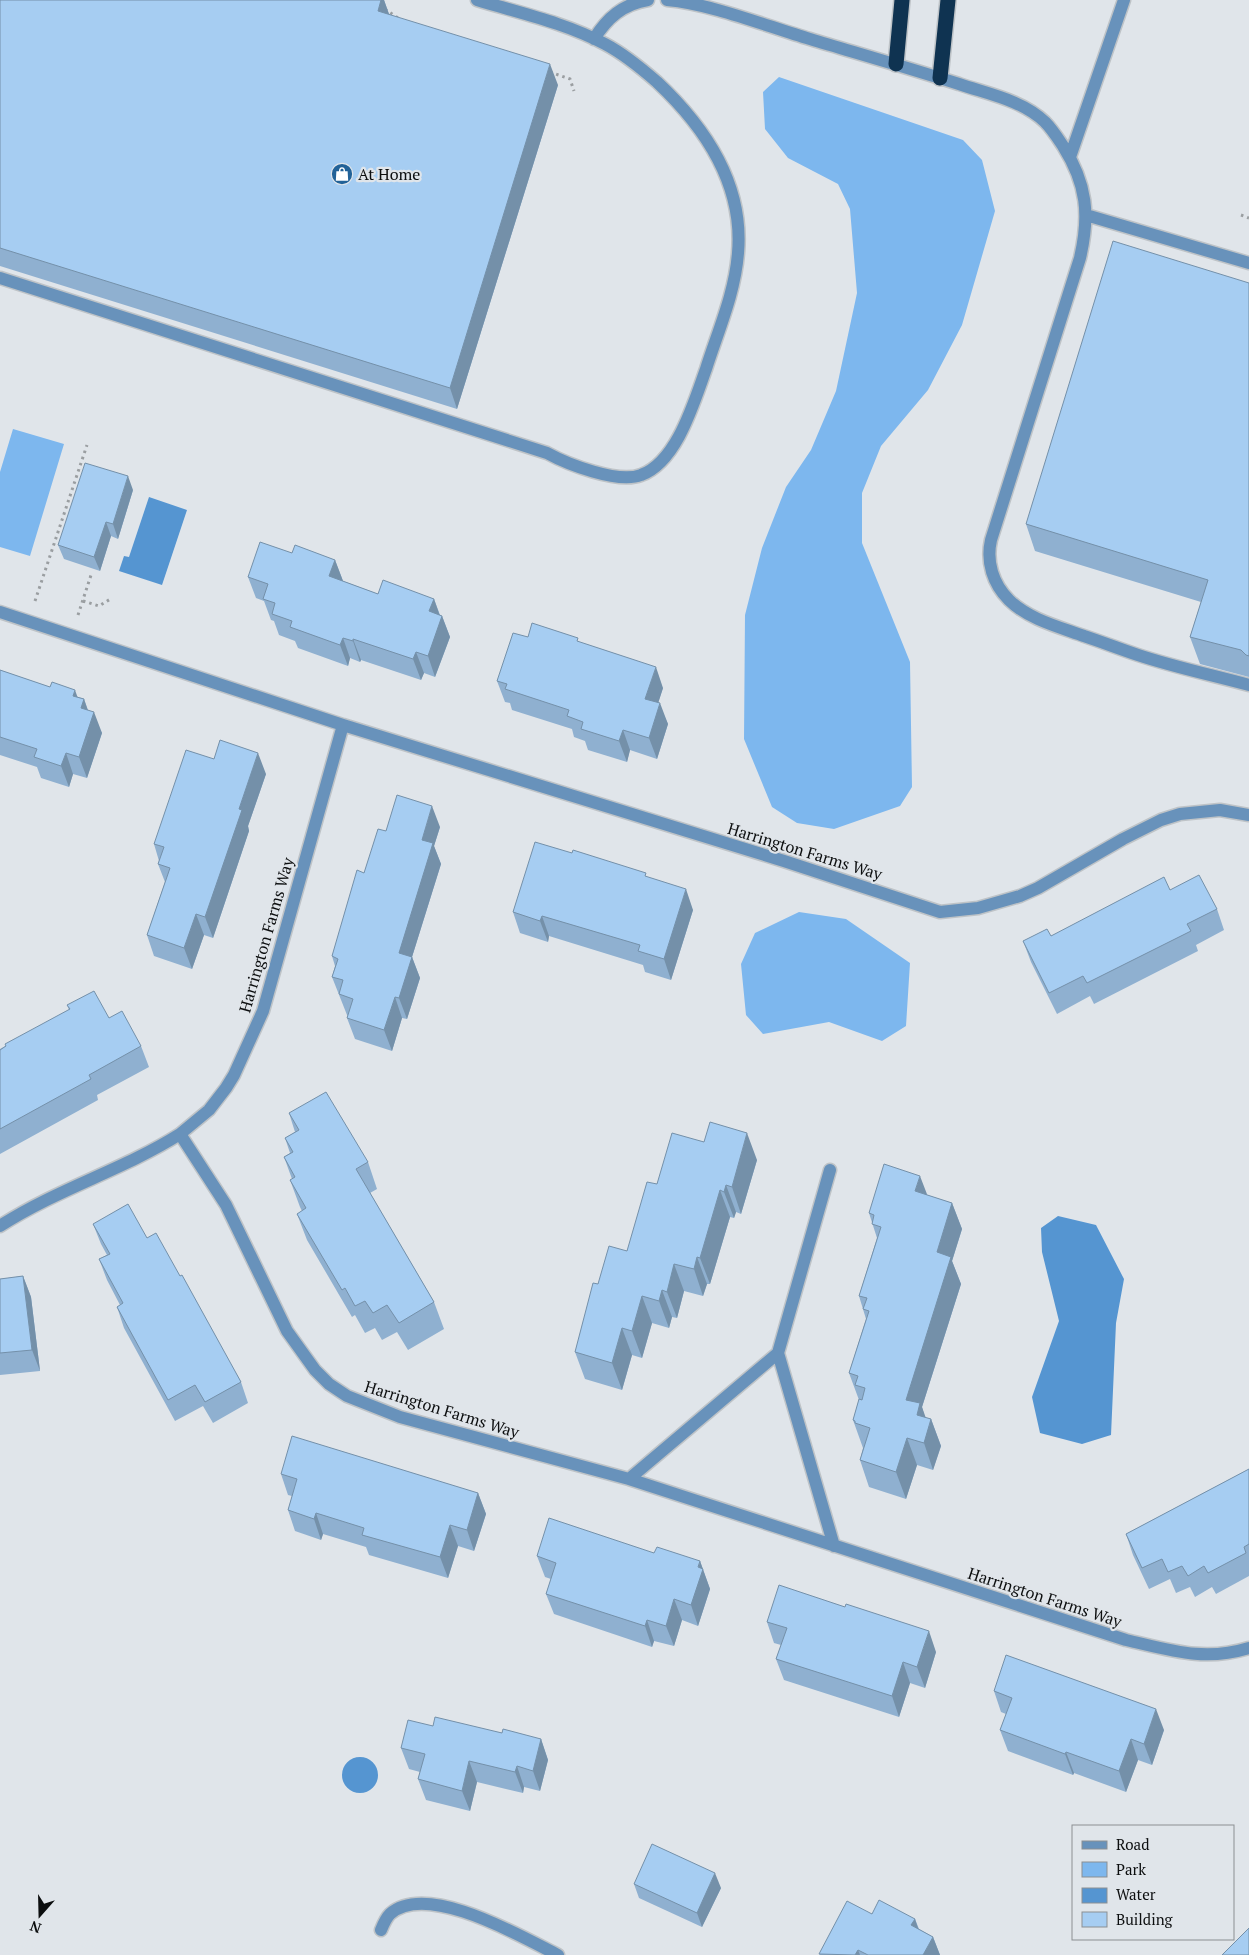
<svg xmlns="http://www.w3.org/2000/svg" width="1249" height="1955" font-family="'PT Serif',serif">
<style>
.green{fill:#7db7ee}
.water{fill:#5595d1}
.lines{fill:none;stroke-linecap:round;stroke-linejoin:round}
.lane-casing{stroke:#bec3c7;stroke-width:15}
.street-casing{stroke:#bec3c7;stroke-width:15}
.highway-casing{stroke:#bec3c7;stroke-width:18}
.path{stroke:#9a9ea1;stroke-width:3;stroke-dasharray:2.5 4;stroke-linecap:butt}
.lane{stroke:#6892bb;stroke-width:12}
.street{stroke:#6892bb;stroke-width:12}
.highway{stroke:#0f3351;stroke-width:15}
.wall{fill:#8fb0d0}
.shaded-wall{fill:#7490a9}
.building{fill:#a6cdf2;stroke:#7490a9}
.labels{text-anchor:middle;dominant-baseline:central;stroke-width:4.5;stroke-linejoin:round;paint-order:stroke}
.poi-label{font-size:16px;fill:#0c0e0f;stroke:#e0e5ea;text-anchor:start}
.street-label{font-size:16px;fill:#0c0e0f;stroke:#e0e5ea}
</style>
<rect width="100%" height="100%" fill="#e0e5ea"/>
<path class="green" d="M779 77 963 140 982 160 995 211 962 325 928 390 881 446 862 493V543L910 662 912 787 900 806 834 829 797 823 772 807 744 739 745 615 762 548 786 487 811 450 836 391 857 293 850 209 838 184 788 158 765 129 763 92Z
M13 429 64 444 30 556 0 547V472Z
M799 912 846 919 910 963 906 1026 882 1041 829 1022 763 1034 746 1015 741 964 755 933Z"/>
<path class="water" d="M149 497 187 510 162 585 119 571 124 556 129 557Z
M1058 1216 1096 1225 1124 1279 1116 1323 1111 1435 1082 1444 1040 1433 1032 1397 1059 1321 1042 1252 1041 1228Z
M342 1775a18 18 0 1 1 36 0a18 18 0 1 1-36 0Z"/>
<g class="lines">
<g class="lane-casing">
<path id="lane" d="M667 0C712 4 766 26 810 39 860 54 909 68 959 84 988 94 1022 100 1045 122 1052 129 1057 137 1063 146 1087 184 1090 215 1080 258L991 540C986 562 993 584 1009 600 1028 619 1059 627 1084 636 1102 642 1120 649 1138 655 1174 667 1212 675 1249 685
M594 39C607 18 623 4 648 0
M1070 157 1124 0
M1086 215 1249 263
M0 278 547 453C567 464 618 484 641 475 677 462 694 402 706 369 718 331 735 293 738 253 744 184 705 127 657 82 641 68 624 54 605 44 566 23 520 13 477 0"/>
</g>
<g class="street-casing">
<path id="street" d="M0 612 343 725
M1249 815 1220 810 1180 814 1161 820 1123 839 1038 888 1020 896 978 908 940 912 784 861 343 725 263 1011 234 1075 226 1088 209 1110 180 1134 226 1205 287 1331 315 1370 329 1384 347 1396 400 1417 629 1479 1126 1640C1170 1650 1204 1662 1249 1648
M830 1170 778 1353 834 1546
M0 1226C57 1189 123 1170 180 1134
M629 1479 778 1353
M381 1930C383 1925 386 1918 390 1914 427 1881 522 1937 558 1955"/>
</g>
<g class="highway-casing">
<path id="highway" d="M896 64 902 0
M940 78 948 0"/>
</g>
<path class="path" d="M385 9 398 18
M550 72 570 79 574 91
M1241 215 1249 218
M35 601 87 445
M83 601 99 606 112 598
M78 615 92 572"/>
<use href="#lane" class="lane"/>
<use href="#street" class="street"/>
<use href="#highway" class="highway"/>
</g>
<path class="wall" d="M0 0H384L389 14 558 85 457 409 0 266Z
M1249 283V677L1200 664 1190 637 1201 602 1035 551 1026 524Z
M133 490 118 539 111 536 100 571 64 559 58 545Z
M292 553 335 560 343 581 378 594 434 599 440 615 442 616 450 637 435 677 424 673 421 680 361 660 360 662 350 658 348 666 298 648 295 641 279 635 274 621 271 620 264 601 256 598 248 577Z
M528 637 579 642 663 688 658 703 668 724 657 759 630 750 627 762 588 750 585 741 574 737 572 729 512 710 510 703 505 702 497 681Z
M0 670 84 699 88 710 102 733 87 778 73 774 69 787 41 778 37 767 0 755Z
M214 759 266 774 248 826 249 831 213 938 204 935 192 969 154 956 147 935 165 882 158 864 159 861 154 844Z
M440 827 434 846 441 864 412 957 420 978 407 1019 402 1018 392 1051 355 1039 347 1018 348 1016 347 1015 332 977 335 966 332 956 364 873 386 831Z
M647 877 693 910 671 980 645 972 643 965 549 936 548 942 520 933 513 912Z
M1170 890 1217 909 1224 930 1196 945 1198 951 1094 1004 1090 996 1057 1014 1031 962 1023 941 1051 936Z
M67 1005 109 1018 141 1046 149 1067 97 1095 98 1100 0 1154V1049L69 1010Z
M289 1113 368 1162 377 1189 370 1193 434 1302 444 1329 408 1350 397 1332 382 1340 375 1328 365 1333 355 1315 352 1317 307 1240 297 1214 302 1211 300 1207 290 1180 292 1179 284 1157 290 1153 285 1138 295 1132Z
M704 1142 757 1160 741 1214 736 1212 734 1218 730 1217 710 1284H707L703 1296 684 1291 677 1318 672 1317 669 1328 652 1323 642 1358 632 1355 622 1390 585 1379 575 1352 598 1284 627 1251 657 1184Z
M927 1195 952 1203 962 1229 952 1261 961 1284 922 1407 925 1418 931 1419 941 1446 933 1470 917 1465 906 1499 869 1487 860 1460 863 1448 853 1420 859 1400 849 1373 866 1319 859 1296 877 1238 869 1213Z
M93 1224 147 1238 180 1276 241 1382 248 1403 213 1423 203 1406 175 1421 124 1328 117 1307 120 1305 107 1280 99 1259 107 1255 101 1244Z
M23 1276 31 1297 40 1371 0 1375V1279Z
M1249 1469V1576L1216 1594 1212 1587 1195 1597 1190 1587 1176 1593 1170 1579 1149 1589 1133 1555 1126 1534Z
M281 1474 478 1493 486 1514 474 1551 458 1546 448 1578 369 1555 366 1547 323 1534 321 1540 295 1531 288 1510 292 1496 288 1495Z
M654 1553 700 1561 710 1589 698 1626 682 1620 674 1646 654 1641 652 1647 554 1614 546 1594 551 1579 545 1577 537 1556Z
M767 1622 936 1652 925 1688 910 1683 899 1717 784 1680 776 1659 781 1645 774 1643Z
M994 1691 1164 1730 1152 1765 1138 1760 1126 1792 1074 1773 1073 1775 1008 1751 1000 1730 1006 1714 1001 1712Z
M433 1726 502 1733 541 1739 548 1760 540 1791 524 1787 523 1793 477 1782 470 1811 426 1800 418 1779 420 1772 409 1769 401 1748Z
M634 1884 721 1888 702 1927 639 1898Z
M872 1914 915 1919 919 1929 933 1937 940 1955H819Z"/>
<path class="shaded-wall" d="M381 0H384L390 17 378 11Z
M550 64 558 85 457 409 450 388Z
M128 476 133 490 118 539 113 524Z
M106 522 111 536 100 571 94 557Z
M335 560 343 581 337 597 329 576Z
M434 599 441 619 442 616 450 637 435 677 428 656 429 611Z
M343 638 350 658 348 666 340 645Z
M353 639 361 660 360 662 353 641Z
M416 652 424 673 421 680 413 659Z
M656 667 663 688 653 719 645 699Z
M75 690 81 707 84 699 91 720 94 712 102 733 87 778 79 757 73 696Z
M660 703 668 724 657 759 649 738Z
M623 730 630 750 627 762 619 741Z
M66 753 73 774 69 787 61 766Z
M258 753 266 774 248 826 249 831 213 938 205 917 239 809Z
M432 806 440 827 434 846 441 864 412 957 420 978 407 1019 399 998V953L422 840Z
M686 889 693 910 671 980 664 959Z
M196 914 204 935 192 969 184 948Z
M542 916 549 936 548 942 540 921Z
M395 997 402 1018 392 1051 384 1030Z
M747 1133 757 1160 741 1214 732 1187Z
M920 1176 930 1202 915 1191Z
M726 1185 736 1212 734 1218 724 1192Z
M720 1190 730 1217 710 1284 700 1258Z
M952 1203 962 1229 952 1261 961 1284 922 1407 929 1427 931 1419 941 1446 933 1470 924 1443 906 1400 937 1252Z
M697 1257 707 1284 703 1296 694 1269Z
M674 1264 684 1291 677 1318 667 1292Z
M23 1276 31 1297 40 1371 32 1350Z
M662 1290 672 1317 669 1328 659 1301Z
M642 1296 652 1323 642 1358 632 1331Z
M622 1328 632 1355 622 1390 612 1363Z
M907 1438 917 1465 906 1499 896 1472Z
M478 1493 486 1514 474 1551 467 1530Z
M316 1513 323 1534 321 1540 314 1519Z
M450 1525 458 1546 448 1578 440 1557Z
M700 1561 710 1589 698 1626 691 1605Z
M674 1599 682 1620 674 1646 666 1626Z
M647 1620 654 1641 652 1647 645 1626Z
M929 1631 936 1652 925 1688 917 1667Z
M903 1662 910 1683 899 1717 892 1696Z
M1156 1709 1164 1730 1152 1765 1144 1744Z
M541 1739 548 1760 540 1791 533 1771Z
M1131 1739 1138 1760 1126 1792 1119 1771Z
M1066 1752 1074 1773 1073 1775 1065 1754Z
M469 1761 477 1782 470 1811 462 1791Z
M517 1766 524 1787 523 1793 515 1772Z
M715 1873 721 1888 702 1927 697 1913Z
M915 1919 922 1940 911 1925Z
M933 1937 940 1955H923Z
M858 1950 860 1955H855Z"/>
<path class="building" d="M0 0H381L378 11 550 64 450 388 0 248Z
M1113 241 1249 283V656L1246 655 1241 650 1190 637 1208 580 1026 524Z
M85 463 128 476 113 524 106 522 94 557 58 545Z
M260 542 292 553 295 545 335 560 329 576 378 594 383 580 434 599 429 611 442 616 428 656 416 652 413 659 353 639V641L343 638 340 645 290 627 292 621 272 614 275 603 263 599 268 584 248 577Z
M532 623 578 638 577 641 656 667 645 699 660 703 649 738 623 730 619 741 581 729 583 722 567 716 569 710 505 689 507 684 497 681 513 633 528 637Z
M0 670 50 687 52 682 75 690 73 696 84 699 81 708 94 712 79 757 66 753 61 766 34 757 37 749 0 737Z
M220 740 258 753 239 809 242 810 205 917 196 914 184 948 147 935 170 868 158 864 164 847 154 844 186 750 214 759Z
M397 795 432 806 422 840 433 843 399 953 412 957 399 998 395 997 384 1030 347 1018 353 999 339 994 343 980 332 977 338 959 332 956 357 870 364 873 378 829 386 831Z
M535 842 572 853 573 850 646 873 645 876 686 889 664 959 638 951 640 945 542 916 540 921 513 912Z
M1199 875 1217 909 1187 924 1191 931 1087 983 1083 976 1049 993 1023 941 1047 929 1051 936 1164 877 1170 890Z
M94 991 109 1018 122 1011 141 1046 89 1075 91 1079 0 1129V1050L6 1046 5 1044 70 1009 67 1005Z
M326 1092 368 1162 356 1169 434 1302 399 1323 387 1305 373 1313 365 1301 355 1306 345 1288 342 1290 297 1214 306 1208 290 1180 295 1177 284 1157 293 1152 285 1138 299 1130 289 1113Z
M710 1122 747 1133 732 1187 726 1185 724 1192 720 1190 700 1258 697 1257 694 1269 674 1264 667 1292 662 1290 659 1301 642 1296 632 1331 622 1328 612 1363 575 1352 593 1283 598 1284 609 1246 627 1251 647 1182 657 1184 672 1133 704 1142Z
M884 1164 920 1176 915 1191 952 1203 937 1252 951 1257 906 1400 920 1403 917 1415 931 1419 924 1443 907 1438 896 1472 860 1460 870 1428 855 1423V1421L853 1420 859 1399 862 1400 865 1388 855 1385 858 1376 849 1373 869 1311 863 1309 867 1298 859 1296 881 1227 872 1224 874 1215 869 1213Z
M128 1204 147 1238 156 1233 180 1276 182 1275 241 1382 205 1402 195 1385 168 1400 117 1307 123 1303 99 1259 110 1254 93 1224Z
M23 1276 32 1350 0 1353V1279Z
M292 1436 478 1493 467 1530 450 1525 440 1557 362 1535 364 1528 316 1513 314 1519 288 1510 297 1479 281 1474Z
M1249 1469V1544L1244 1547 1246 1553 1208 1573 1204 1566 1188 1576 1182 1566 1168 1572 1162 1559 1142 1568 1126 1534Z
M549 1518 654 1553 657 1547 700 1561 698 1567 703 1569 691 1605 674 1599 666 1626 647 1620 645 1626 546 1594 556 1563 537 1556Z
M779 1585 845 1607 846 1604 929 1631 917 1667 903 1662 892 1696 776 1659 787 1628 767 1622Z
M1006 1655 1156 1709 1144 1744 1131 1739 1119 1771 1066 1752 1065 1754 1000 1730 1012 1698 994 1691Z
M435 1717 502 1733 503 1729 541 1739 533 1771 517 1766 515 1772 469 1761 462 1791 418 1779 425 1754 401 1748 408 1720 433 1726Z
M652 1844 715 1873 697 1913 634 1884Z
M879 1900 915 1919 911 1925 933 1937 923 1955H868L858 1950 855 1955 819 1954 847 1901 872 1914Z
M1249 1928V1955H1222Z"/>
<defs>
<g id="shop-disc" transform="scale(1.125)"><circle r="9.5" fill="#226298" stroke="#e0e5ea"/><path d="M-5-2.5h2.3a2.7 3.5 0 0 1 5.4 0H5L5.5 6h-11ZM-1.5-2.5h3a1.5 2.3 0 0 0-3 0Z" fill="#fff"/></g>
</defs>
<g fill-rule="evenodd">
<use href="#shop-disc" x="342" y="174"/>
</g>
<g class="labels">
<g class="poi-label">
<text x="358" y="174">At Home</text>
</g>
<g class="street-label">
<text transform="translate(805 851) rotate(17)">Harrington Farms Way</text>
<text transform="translate(266 935) rotate(-74)">Harrington Farms Way</text>
<text transform="translate(442 1409) rotate(17)">Harrington Farms Way</text>
<text transform="translate(1045 1597) rotate(18)">Harrington Farms Way</text>
</g>
</g>
<rect x="1072" y="1825" width="162" height="115" fill="#e0e5ea" stroke="#8b8f92"/>
<rect x="1082" y="1841" width="25" height="8" fill="#6892bb" stroke="#8b8f92"/>
<text x="1116" y="1850" font-size="15" fill="#0c0e0f">Road</text>
<rect x="1082" y="1862" width="25" height="15" fill="#7db7ee" stroke="#8b8f92"/>
<text x="1116" y="1875" font-size="15" fill="#0c0e0f">Park</text>
<rect x="1082" y="1888" width="25" height="15" fill="#5595d1" stroke="#8b8f92"/>
<text x="1116" y="1900" font-size="15" fill="#0c0e0f">Water</text>
<rect x="1082" y="1912" width="25" height="15" fill="#a6cdf2" stroke="#8b8f92"/>
<text x="1116" y="1925" font-size="15" fill="#0c0e0f">Building</text>
<g transform="translate(40 1915) rotate(200)" stroke="#e0e5ea" stroke-width="4" paint-order="stroke">
<path d="M0-4L9 19L0 12L-9 19Z" fill="#0c0e0f"/>
<text y="-8" font-size="14" font-weight="bold" text-anchor="middle" fill="#0c0e0f">N</text>
</g>
</svg>
